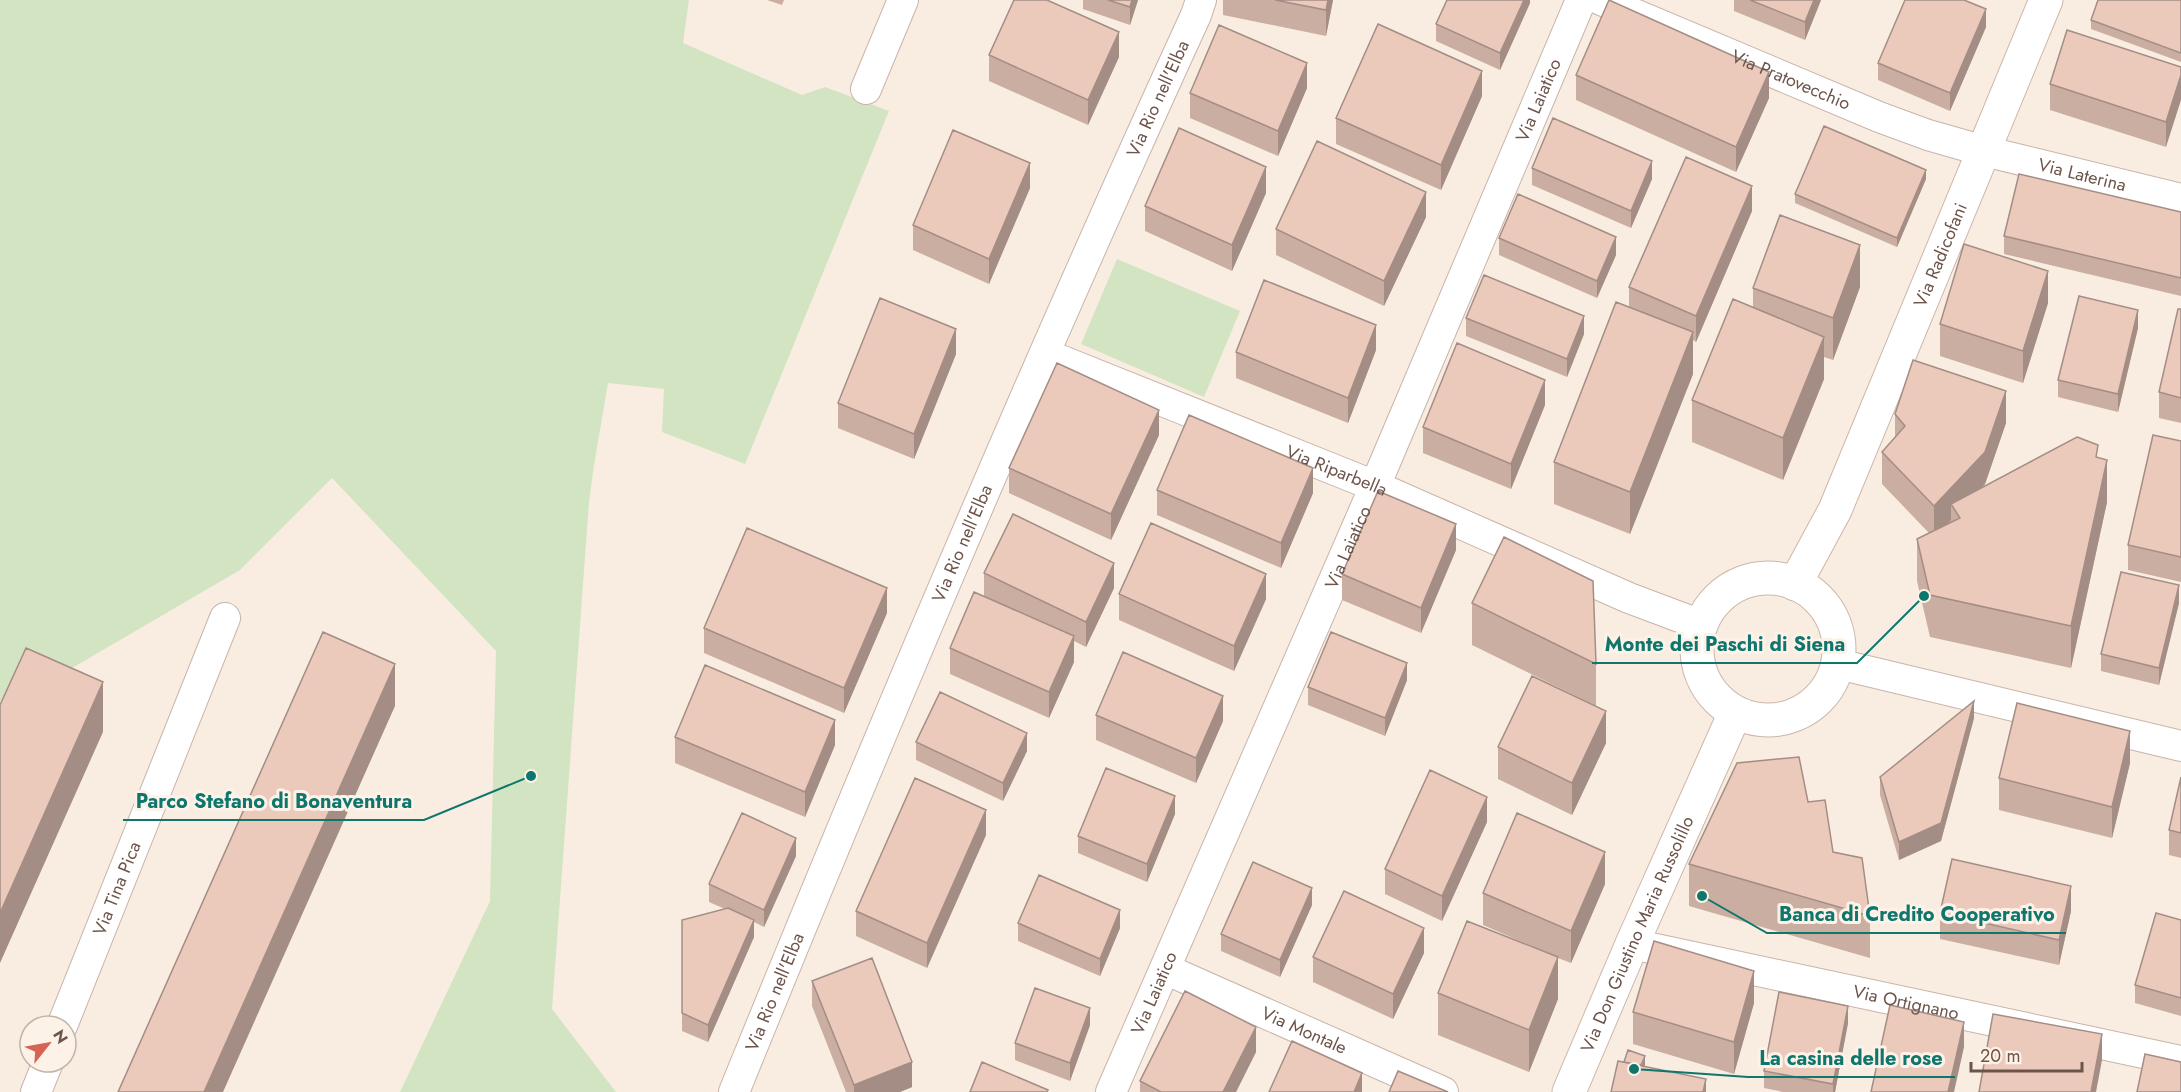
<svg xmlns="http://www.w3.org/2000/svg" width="2181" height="1092" font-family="Jost,sans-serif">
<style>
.green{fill:#d3e4c2}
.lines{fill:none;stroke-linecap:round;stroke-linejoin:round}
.street-casing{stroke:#c8b4aa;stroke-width:32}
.secondary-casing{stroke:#cdb6aa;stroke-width:35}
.street{stroke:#fff;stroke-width:30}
.secondary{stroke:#fff;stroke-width:33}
.wall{fill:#caaea2}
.shaded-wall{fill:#a48d84}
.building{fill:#ebcabc;stroke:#a48d84;stroke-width:1.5}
.labels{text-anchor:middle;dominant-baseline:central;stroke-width:6;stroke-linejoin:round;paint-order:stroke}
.street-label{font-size:18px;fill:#6d544b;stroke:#fcf2e7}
.leader{fill:none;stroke:#0f766e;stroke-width:2}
.callout-dot{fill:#0f766e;stroke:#fcf2e7;stroke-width:2}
.callout-label{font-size:20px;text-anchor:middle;font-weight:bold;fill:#0f766e;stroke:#fcf2e7;stroke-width:6;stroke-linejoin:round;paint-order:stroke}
</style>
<rect width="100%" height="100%" fill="#f9ede1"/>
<path class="green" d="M0 0H689L683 43 802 95 825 87 889 111 745 464 662 432 664 389 608 383 594 465 589 502 552 1009 616 1092H400L490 901 496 651 332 478 240 570 67 671 0 701Z
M1117 259 1240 311 1204 397 1081 344Z"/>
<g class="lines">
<g class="street-casing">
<g id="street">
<path id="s1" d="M1601 0 1879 117 1928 135 1984 151 2181 199"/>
<path d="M866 89 903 0"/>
<path id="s2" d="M1045 354 1375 486 1629 598 1701 625"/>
<path d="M1838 664 2181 746"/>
<path id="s3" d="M1632 944 2181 1061"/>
<path id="s4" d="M1165 969 1443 1092"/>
<path id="s5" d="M62 1026 225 618"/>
<path d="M36 1092 48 1062"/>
<path id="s6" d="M734 1092C881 730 1033 370 1196 15L1201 0"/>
<path id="s7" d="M1111 1092 1375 486 1581 0"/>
</g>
</g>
<g class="secondary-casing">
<g id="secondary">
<circle cx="1768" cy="649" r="71"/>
<path id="s8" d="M1795 584 1835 510 2046 0"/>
<path id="s9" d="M1569 1092 1632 944 1735 713"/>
</g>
</g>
<use href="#street" class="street"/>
<use href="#secondary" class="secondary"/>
</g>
<path class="wall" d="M767 0H784L782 5Z
M1083 0H1138L1130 25 1083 9Z
M1223 0H1333L1326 36 1223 15Z
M1530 0V3L1500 70 1436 41V24Z
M1734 0H1821L1805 40 1734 11Z
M2181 0V62L2091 29V20Z
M1986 27 1950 111 1878 80V63Z
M989 55 1119 57 1088 125 989 81Z
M2181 67 2166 147 2050 110V84Z
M1576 75 1769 98 1736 172 1576 100Z
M1307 88 1278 156 1190 118V93Z
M1482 96 1441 190 1336 144V118Z
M1532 168 1652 179 1631 228 1532 185Z
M1926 179 1897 247 1795 203V194Z
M1030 188 989 284 913 250V225Z
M1266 193 1232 271 1145 231V206Z
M1752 211 1696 342 1693 340V374L1630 534 1554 504V462L1629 308V287Z
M2181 212V296L2004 254V236Z
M1426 217 1384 306 1276 255V229Z
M1499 238 1616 255 1597 298 1499 255Z
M1860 287 1833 360 1824 357V379L1783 480 1692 442V400L1753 307V288Z
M2048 303 2023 383 1940 356V324Z
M2181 309V423L2159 418V392Z
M1466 318 1584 334 1567 377 1466 336Z
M2138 328 2118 412 2058 397V380Z
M1376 350 1348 423 1236 378V352Z
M956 354 914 459 838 428V403Z
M1545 405 1511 489 1423 453V427Z
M1895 414 2006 423 1985 484 1981 488 2098 457 2107 502 2071 668 1930 637 1917 581V539L1929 533 1882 484V452L1895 437Z
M1159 435 1111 540 1009 493V468Z
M2181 441V582L2128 570V545Z
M1157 490 1313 493 1281 568 1157 515Z
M1456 550 1421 633 1342 600V574Z
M984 573 1114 588 1086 647 1074 641V662L1049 718 950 674V648L984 597Z
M1119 594 1266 599 1234 671 1119 620Z
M1472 603 1596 664V706L1472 645Z
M2179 603 2159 685 2101 671V654Z
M887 613 844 713 704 653V628Z
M1407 680 1385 736 1308 705V687Z
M1096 715 1223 721 1196 783 1096 740Z
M1974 718 1941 841 1899 860 1880 795V777Z
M675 737 835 745 805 817 675 763Z
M916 742 1027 751 1003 801 916 760Z
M1606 743 1572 815 1498 779V747Z
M2130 763 2112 838 1999 810V778Z
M2181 777V858L2169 855V830Z
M1808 802 1833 852 1870 916V958L1689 906V864Z
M1175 814 1147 882 1078 853V836Z
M1487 822 1442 921 1385 894V869Z
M986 835 927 968 856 936V911Z
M796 856 764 927 754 922V937L708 1042 682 1031V920L725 909 709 902V884Z
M1605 884 1571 963 1558 958V999L1529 1072 1438 1035V993L1554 956 1483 925V893Z
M1312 905 1280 977 1221 951V934Z
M2071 911 2059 965 1940 939V913Z
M2181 920V1016L2135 1003V985Z
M1018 923 1120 928 1100 976 1018 941Z
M1424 953 1393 1019 1313 982V957Z
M812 981 912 1087 900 1092H846L812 1006Z
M1754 1003 1734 1074 1633 1044V1012Z
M1848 1023 1835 1092H1783L1764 1088V1071Z
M1090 1025 1070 1081 1015 1060V1043Z
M1256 1052 1236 1092H1140V1081Z"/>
<path class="shaded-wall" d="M1132 0H1138L1130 25V7Z
M1328 0H1333L1326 36V10Z
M1524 0H1530V3L1500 70V53Z
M1814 0H1821L1805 40V22Z
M1986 9V27L1950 111V93Z
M1119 32V57L1088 125V100Z
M1307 63V88L1278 156V131Z
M1482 71V96L1441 190V165Z
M1769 72V98L1736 172V147Z
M2181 75V100L2166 147V122Z
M1652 161V179L1631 228V211Z
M1030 163V188L989 284V259Z
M1266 167V193L1232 271V245Z
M1926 170V179L1897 247V238Z
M1752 186V211L1696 342V316Z
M1426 192V217L1384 306V281Z
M1616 237V255L1597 298V281Z
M1860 245V287L1833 360V318Z
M2048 271V303L2023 383V351Z
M2138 310V328L2118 412V394Z
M1584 316V334L1567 377V359Z
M1376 325V350L1348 423V398Z
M956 329V354L914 459V434Z
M1693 332V374L1630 534V492Z
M1824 337V379L1783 480V438Z
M1545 380V405L1511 489V464Z
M2006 391V423L1985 484 1958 513 1951 504V520L1934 538V506Z
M1159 410V435L1111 540V514Z
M2107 460V502L2071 668V626Z
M1313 468V493L1281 568V543Z
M1456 524V550L1421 633V608Z
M1114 563V588L1086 647V622Z
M1266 574V599L1234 671V646Z
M2179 585V603L2159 685V668Z
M887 588V613L844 713V688Z
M1074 636V662L1049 718V692Z
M1407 663V680L1385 736V718Z
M395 664V706L223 1092H204Z
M103 682V732L0 963V913Z
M1223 696V721L1196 783V758Z
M1974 701V718L1941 841 1899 860V842Z
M1606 711V743L1572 815V783Z
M835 720V745L805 817V792Z
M2130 731V763L2112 838V807Z
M1027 733V751L1003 801V783Z
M1175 796V814L1147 882V864Z
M1487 797V822L1442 921V896Z
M986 810V835L927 968V943Z
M796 838V856L764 927V910Z
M1605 852V884L1571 963V931Z
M2071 886V911L2059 965V940Z
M1312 888V905L1280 977V960Z
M1120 910V928L1100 976V959Z
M754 920V937L708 1042V1025Z
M1424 928V953L1393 1019V994Z
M1558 957V999L1529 1072V1030Z
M1754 971V1003L1734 1074V1042Z
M1848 1006V1023L1835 1092H1833V1084Z
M1090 1008V1025L1070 1081V1063Z
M1964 1022V1047L1954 1092H1948Z
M1256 1027V1052L1236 1092H1223Z
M2102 1034V1060L2096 1092H2091Z
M1645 1056V1065L1640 1078V1069Z
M912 1062V1087L900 1092H854V1085Z
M1362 1073V1092H1354Z
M1706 1079V1092H1703Z"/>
<path class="building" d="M1014 0H1047L1119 32 1088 100 989 55Z
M1108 0H1132L1130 7Z
M1275 0H1328L1326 10Z
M1447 0H1524L1500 53 1436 24Z
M1609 0 1769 72 1736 147 1576 75Z
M1750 0H1814L1805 22Z
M1905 0H1964L1986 9 1950 93 1878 63Z
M2098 0H2181V53L2091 20Z
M1378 24 1482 71 1441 165 1336 118Z
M1219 25 1307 63 1278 131 1190 93Z
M2067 30 2181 67V75L2166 122 2050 84Z
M1553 118 1652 161 1631 211 1532 168Z
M1824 126 1926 170 1897 238 1795 194Z
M1179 128 1266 167 1232 245 1145 206Z
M953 130 1030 163 989 259 913 225Z
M1317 141 1426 192 1384 281 1276 229Z
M1686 157 1752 186 1696 316 1629 287Z
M2019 174 2181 212V278L2004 236Z
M1518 194 1616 237 1597 281 1499 238Z
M1780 215 1860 245 1833 318 1753 288Z
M1964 244 2048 271 2023 351 1940 324Z
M1484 275 1584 316 1567 359 1466 318Z
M1264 280 1376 325 1348 398 1236 352Z
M2079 296 2138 310 2118 394 2058 380Z
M880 298 956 329 914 434 838 403Z
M1733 299 1824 337 1783 438 1692 400Z
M1616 302 1693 332 1630 492 1554 462Z
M2178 309H2181V398L2159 392Z
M1457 343 1545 380 1511 464 1423 427Z
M1913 360 2006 391 1985 452 1934 506 1882 452 1905 426 1895 414Z
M1057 363 1159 410 1111 514 1009 468Z
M1189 415 1313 468 1281 543 1157 490Z
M2153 435 2181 441V557L2128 545Z
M2077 437 2098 445 2096 457 2107 460 2071 626 1930 595 1917 539 1960 518 1951 504Z
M1378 491 1456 524 1421 608 1342 574Z
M1013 514 1114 563 1086 622 984 573Z
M1151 523 1266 574 1234 646 1119 594Z
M747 528 887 588 844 688 704 628Z
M1504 537 1593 581 1596 664 1472 603Z
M2121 572 2179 585 2159 668 2101 654Z
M974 592 1074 636 1049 692 950 648Z
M323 632 395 664 204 1092H118Z
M1331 632 1407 663 1385 718 1308 687Z
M26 648 103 682 0 913V705Z
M1123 652 1223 696 1196 758 1096 715Z
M705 665 835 720 805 792 675 737Z
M1532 676 1606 711 1572 783 1498 747Z
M940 692 1027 733 1003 783 916 742Z
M1974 701 1941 823 1899 842 1880 777Z
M2017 703 2130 731 2112 807 1999 778Z
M1799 757 1808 802 1825 800 1833 852 1862 858 1870 916 1689 864 1737 763Z
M1106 768 1175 796 1147 864 1078 836Z
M1430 770 1487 797 1442 896 1385 869Z
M2181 777V833L2169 830Z
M915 778 986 810 927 943 856 911Z
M742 813 796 838 764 910 709 884Z
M1517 813 1605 852 1571 931 1483 893Z
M1952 859 2071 886 2059 940 1940 913Z
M1253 862 1312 888 1280 960 1221 934Z
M1039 875 1120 910 1100 959 1018 923Z
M1344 891 1424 928 1393 994 1313 957Z
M728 908 754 920 708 1025 682 1013V920Z
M2156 913 2181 920V998L2135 985Z
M1467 921 1558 957 1529 1030 1438 993Z
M1654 941 1754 971 1734 1042 1633 1012Z
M872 958 912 1062 854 1085 812 981Z
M1035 988 1090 1008 1070 1063 1015 1043Z
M1185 991 1256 1027 1223 1092H1161L1140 1081Z
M1779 992 1848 1006 1833 1084 1764 1071Z
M1890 1005 1964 1022 1948 1092H1871Z
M1993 1014 2102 1034 2091 1092H1979Z
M1292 1041 1362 1073 1354 1092H1269Z
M1628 1050 1645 1056 1641 1065 1624 1062Z
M2145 1054 2181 1062V1092H2137Z
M1618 1061 1706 1079 1703 1092H1611Z
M982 1062 1048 1090 1047 1092H970Z
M1398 1071 1448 1092H1389Z"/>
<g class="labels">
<g class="street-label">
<text stroke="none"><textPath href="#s1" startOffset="206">Via Pratovecchio</textPath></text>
<text stroke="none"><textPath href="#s6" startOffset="1080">Via Rio nell'Elba</textPath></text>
<text stroke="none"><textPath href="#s7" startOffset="1080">Via Laiatico</textPath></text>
<text stroke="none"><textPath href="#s1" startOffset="513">Via Laterina</textPath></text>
<text stroke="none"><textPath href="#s8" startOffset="360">Via Radicofani</textPath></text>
<text stroke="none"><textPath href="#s2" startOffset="314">Via Riparbella</textPath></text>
<text stroke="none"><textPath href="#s6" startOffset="594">Via Rio nell'Elba</textPath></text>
<text stroke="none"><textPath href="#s7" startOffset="594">Via Laiatico</textPath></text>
<text stroke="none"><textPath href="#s5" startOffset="148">Via Tina Pica</textPath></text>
<text stroke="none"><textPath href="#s9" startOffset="172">Via Don Giustino Maria Russolillo</textPath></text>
<text stroke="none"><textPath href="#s6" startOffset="108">Via Rio nell'Elba</textPath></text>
<text stroke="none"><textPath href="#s7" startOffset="108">Via Laiatico</textPath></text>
<text stroke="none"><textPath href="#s3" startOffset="280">Via Ortignano</textPath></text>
<text stroke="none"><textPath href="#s4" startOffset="152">Via Montale</textPath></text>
</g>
</g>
<path class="leader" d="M1924 596L1857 663H1592M531 776L424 820H123M1702 896L1767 933H2066M1634 1069L1748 1077H1955"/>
<g class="callout-dot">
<circle cx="1924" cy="596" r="6"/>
<circle cx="531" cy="776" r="6"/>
<circle cx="1702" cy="896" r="6"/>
<circle cx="1634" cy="1069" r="6"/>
</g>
<g class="callout-label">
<text x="1725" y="651">Monte dei Paschi di Siena</text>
<text x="274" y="808">Parco Stefano di Bonaventura</text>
<text x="1917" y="921">Banca di Credito Cooperativo</text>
<text x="1851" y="1065">La casina delle rose</text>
</g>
<g transform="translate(48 1044) rotate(59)"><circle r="28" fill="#fcf2e7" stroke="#c3b3a9" stroke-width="1.5"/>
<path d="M0-4.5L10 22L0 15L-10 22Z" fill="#d66353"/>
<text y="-9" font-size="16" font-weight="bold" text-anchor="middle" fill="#6d544b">N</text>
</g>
<path d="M1971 1062v9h111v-9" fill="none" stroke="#6d544b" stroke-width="3"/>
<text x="1980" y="1062" font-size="18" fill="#6d544b" stroke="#fcf2e7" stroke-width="4.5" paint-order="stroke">20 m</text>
</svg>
